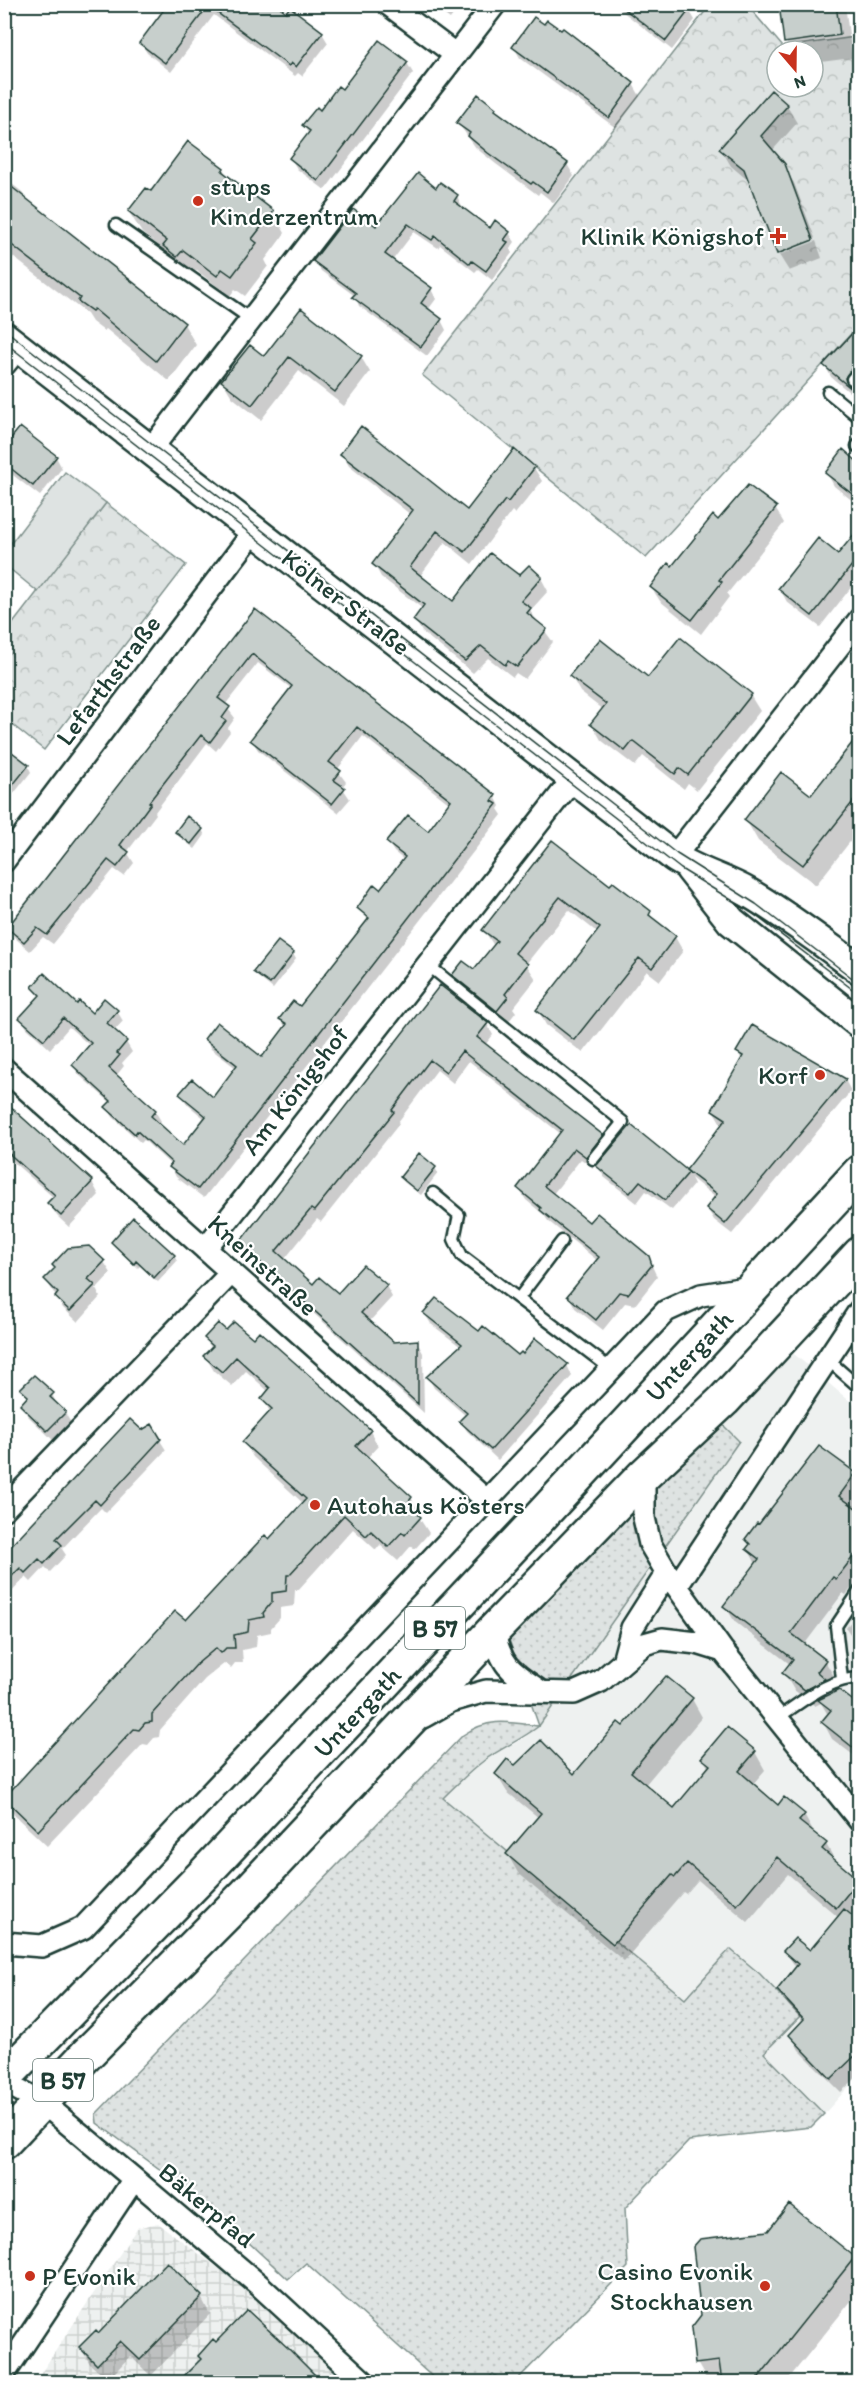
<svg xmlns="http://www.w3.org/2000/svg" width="864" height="2387" font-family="Itim,sans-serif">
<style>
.built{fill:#eef1f0}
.industrial{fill:url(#industrial-grid)}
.grass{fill:url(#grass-dots);stroke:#7e908b;stroke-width:1.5}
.forest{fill:url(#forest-crowns);stroke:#7e908b;stroke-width:1.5;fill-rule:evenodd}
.pitch{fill:#dee3e2;stroke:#7e908b;stroke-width:1.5}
.shadow{fill:#0003}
.building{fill:#c7cfcc;stroke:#1f3d34;stroke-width:1.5}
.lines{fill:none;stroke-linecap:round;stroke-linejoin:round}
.lane-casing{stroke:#1f3d34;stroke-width:15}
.street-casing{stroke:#1f3d34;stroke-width:26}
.secondary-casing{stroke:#1f3d34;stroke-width:33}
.primary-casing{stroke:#1f3d34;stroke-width:38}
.lane{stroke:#fff;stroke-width:10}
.street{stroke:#fff;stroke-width:21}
.secondary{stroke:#fff;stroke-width:28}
.primary{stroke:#fff;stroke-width:33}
.tram{stroke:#1f3d34;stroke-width:1.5}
.poi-dot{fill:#c8321e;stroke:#fff;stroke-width:2}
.labels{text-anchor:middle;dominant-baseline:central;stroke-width:4.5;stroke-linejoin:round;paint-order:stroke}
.shield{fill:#fff;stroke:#627771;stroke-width:1.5}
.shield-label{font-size:24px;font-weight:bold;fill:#1f3d34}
.poi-label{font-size:26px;fill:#1f3d34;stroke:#fff;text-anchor:start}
.street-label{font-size:26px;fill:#1f3d34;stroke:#fff}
</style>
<defs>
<pattern id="industrial-grid" width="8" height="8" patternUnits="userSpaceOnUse" patternTransform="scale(1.5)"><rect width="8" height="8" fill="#eef1f0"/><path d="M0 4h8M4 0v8" fill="none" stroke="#ccd0ce"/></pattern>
<pattern id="grass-dots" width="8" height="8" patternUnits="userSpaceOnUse" patternTransform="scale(1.5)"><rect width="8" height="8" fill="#dee3e2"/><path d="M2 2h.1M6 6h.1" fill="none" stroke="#bec4c2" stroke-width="1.8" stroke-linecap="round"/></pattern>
<pattern id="forest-crowns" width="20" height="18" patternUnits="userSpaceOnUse" patternTransform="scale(1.5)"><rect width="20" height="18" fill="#dee3e2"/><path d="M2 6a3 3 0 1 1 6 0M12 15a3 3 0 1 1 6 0" fill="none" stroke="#bec4c2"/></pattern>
</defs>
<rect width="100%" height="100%" fill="#fff"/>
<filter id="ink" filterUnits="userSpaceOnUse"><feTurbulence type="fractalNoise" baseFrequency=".0167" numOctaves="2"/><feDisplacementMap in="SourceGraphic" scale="12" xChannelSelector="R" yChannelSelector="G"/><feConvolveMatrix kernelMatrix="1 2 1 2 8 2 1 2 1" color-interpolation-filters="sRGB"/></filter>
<g filter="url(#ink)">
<path class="built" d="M794 1354 859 1409 860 2074 824 2114 764 2052 800 2016 760 1974 731 1949 685 1999 443 1798 463 1777 488 1758 523 1739 539 1726 738 1441 720 1422Z"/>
<path class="industrial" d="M158 2223 276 2312 349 2382H35L137 2228Z"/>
<path class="grass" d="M720 1422 739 1441 539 1726C522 1739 504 1747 486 1759 470 1771 457 1784 443 1798L685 1999 730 1949 760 1974 800 2016 764 2053 824 2114 811 2127 689 2141 625 2208 628 2267 515 2382H504L493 2374 485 2382H438L306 2263 288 2279 207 2204 97 2123 96 2114 463 1735C489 1717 509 1722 539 1726L507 1634Z"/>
<path class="forest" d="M710 5H747L783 47 855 37 859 33V325L646 558 422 375ZM777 51H813V87H777Z
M106 503 186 565 44 750 5 719 4 635Z"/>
<path class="pitch" d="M65 472 106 503 38 592 5 565V551Z"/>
<path class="shadow" d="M168 4H273L322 33 328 43 302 76 298 73 295 76 214 15 171 72 147 53 141 43Z
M430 4H461L450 19Z
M613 4H682L689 10 695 20 672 50Z
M781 4H845L852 58 813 63V51H791L786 42Z
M514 47 633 84 640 96 616 128 520 58Z
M407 63 413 73 325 190 297 169 291 158 309 135 304 126 342 91Z
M787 106 797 123 772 151 794 183 815 238 779 253 750 182 731 166 721 149Z
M495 109 567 164 574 176 554 203 540 192 538 195 496 164 476 148 458 123Z
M223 169 228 177 273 212 285 233 265 260 268 266 245 296 235 289 230 296 196 270 190 277 177 268 170 254 142 233 129 212 151 193Z
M4 178 21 191 27 201 184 324 196 345 169 381 106 329 104 331 92 322 87 314 4 250Z
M436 190 457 196 462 206 461 208 490 230 509 233 515 242 510 249 512 253 492 280 478 269 475 272 440 245 438 248 414 232 392 261 431 289 436 299 428 310 441 320 446 330 427 356 359 306 355 296 321 271 315 261 376 228Z
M816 241 822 258 789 271 779 255Z
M301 311 361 357 370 372 344 406 299 371 261 420 232 397 223 382 264 358Z
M860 327V380L852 387 860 384V401L831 377 825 365Z
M4 450 56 457 62 468 40 496 5 469Z
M514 451 534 468 542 481 515 514 512 511 472 564 445 542 420 576 453 603 519 577 529 567 541 578 548 591 530 611 553 642 525 679 516 673 513 677 488 658 473 673 422 632 415 620 423 609 381 577 374 564 411 515 349 466 342 454 467 512Z
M860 466V515L853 503 854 502 834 486 827 473Z
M775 508 784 523 727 594 729 597 701 634 660 601 651 587 719 522Z
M860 530V576L820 627 787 602 780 589 838 556Z
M255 611 495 796 500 806 498 809 502 815 204 1198 176 1177 171 1167 172 1166 144 1140 141 1143 113 1117 107 1107 111 1103 79 1075 73 1065 90 1046 69 1027 50 1049 27 1028 21 1018 40 998 33 987 77 1006 92 1015 104 1000 117 1011 123 1021 114 1031 126 1042 132 1052 122 1063 124 1066 116 1076 155 1111 161 1121 158 1124 183 1147 205 1119 187 1104 181 1094 213 1099 236 1068 211 1049 205 1039 262 1059 286 1028 281 1019 300 1008 369 921 359 908 380 891 404 860 394 852 388 842 429 833 450 804 363 736 337 770 346 782 342 787 350 799 338 813 258 750 252 740 292 689 258 663 225 705 235 718 228 728 230 732 216 751 207 743 155 812 156 814 127 852 134 863 124 876 114 869 53 944 43 937 30 951 15 938 9 928Z
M571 676 649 679 750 695 760 711 697 790 688 783 684 789 643 756 635 766 601 740 592 724 603 710 580 692Z
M4 748 28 766 31 772 4 806Z
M860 748V829L816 885 758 841 746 820 811 797Z
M202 830 205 835 195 849 180 837 177 832Z
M553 842 611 887 649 912 654 921 675 937 683 951 660 981 647 971 583 1053 546 1025 538 1010 598 933 569 910 526 964 536 979 513 1008 516 1012 506 1025 463 990 454 975 474 972 494 946 484 930Z
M293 954 296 959 273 989 258 977 255 972Z
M440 987 487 1024 493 1035 485 1045 602 1136 608 1147 593 1168 581 1159 552 1195 590 1224 648 1257 657 1277 635 1305 625 1303 603 1330 575 1308 569 1296 598 1261 548 1221 544 1215 526 1200 519 1189 561 1134 469 1061 453 1083 437 1070 398 1122 399 1124 321 1222 317 1219 284 1260 313 1286 338 1295 386 1286 392 1297 369 1322 394 1343 417 1342 423 1353 424 1413 248 1254 241 1243Z
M738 1052 845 1080 851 1091 732 1234 714 1220 707 1208 716 1198 691 1178 694 1184 672 1210 646 1191 637 1203 604 1177 598 1166 631 1127 692 1176 688 1170 724 1124 720 1122 713 1110 742 1060Z
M4 1105 92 1182 99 1195 69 1227 57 1216 49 1203 54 1198 4 1154Z
M419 1155 435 1168 438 1173 421 1195 404 1182 401 1177Z
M133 1219 174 1256 177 1261 158 1282 140 1266 138 1268 112 1242Z
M104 1262 111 1273 96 1289 100 1297 78 1322 63 1308 46 1280Z
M425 1314 519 1357 567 1365 572 1376 498 1460 467 1431 461 1421 466 1416 434 1388 428 1377 461 1347 431 1324Z
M206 1339 370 1431 378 1446 367 1458 411 1498 420 1513 418 1516 429 1533 415 1549 411 1546 398 1561 380 1545 376 1550 353 1529 298 1590H295L294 1606 280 1608V1618L271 1628V1632L257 1635 256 1647 242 1650 243 1663H235L231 1668 225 1663 205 1679 160 1730 159 1737 154 1738 148 1745 143 1744 47 1846 14 1815 5 1799 176 1613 186 1623 270 1541 304 1504 253 1457 244 1442 270 1412 263 1399 269 1392 246 1371 232 1386 214 1371 205 1356 212 1349Z
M22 1390 52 1394 57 1405 65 1413 71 1423 54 1441 28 1416 21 1405 28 1399Z
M151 1426 166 1450 106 1513 101 1508 75 1535 62 1549 66 1555 50 1572 45 1567 31 1582 26 1577 4 1600V1555Z
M819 1448 860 1478V1577L846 1595 843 1593 804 1645 825 1661 835 1678 828 1687 833 1694 860 1708V1760L832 1739 823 1722 828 1715 821 1703 815 1706 794 1690 784 1673 791 1665 735 1622 725 1606 756 1564 748 1549 750 1546 746 1539 760 1527Z
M860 1609V1648L846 1628Z
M692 1699 702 1717 645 1785 674 1810 709 1769 703 1758 755 1752 765 1770 752 1785 778 1807 804 1815 814 1833 826 1844 836 1862 860 1884V1910L852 1918 860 1926V2074L841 2092 799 2050 791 2035 804 2022 788 2005 779 1990 797 1969 785 1951 810 1953 839 1918 788 1874 748 1922 698 1880 686 1894 683 1892 624 1961 518 1873 508 1855 539 1818 507 1792 496 1774 515 1767 574 1776 623 1728Z
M854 2258 860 2268V2290L786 2382H708L697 2363Z
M201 2297 210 2314 151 2376 130 2356 108 2380 90 2364 81 2348 99 2335Z
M247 2312 321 2382H180Z"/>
<path class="building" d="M168 4H276L286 12 290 7 323 32 296 67 291 63 289 66 208 6 165 63 139 43Z
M618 4H694L666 41Z
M779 4H836L840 35 784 43Z
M534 17 544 24 547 20 561 30 563 28 634 83 609 118 512 47Z
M379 40 408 62 318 181 289 158 310 131 302 125 317 107 320 110 338 86 342 89Z
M771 90 788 105 761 136 785 164 813 240 777 254 744 169 719 149Z
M478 94 496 108 495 110 568 163 547 192 533 182 531 184 488 153 468 136 470 133 456 123Z
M188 141 224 168 222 171 274 211 252 239 257 243 232 276 222 269 217 276 183 250 177 257 163 246 167 241 128 211 146 188 151 191Z
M418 173 436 188 440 182 458 195 454 201 490 228 495 220 510 232 504 240 508 242 486 271 472 261 470 264 435 236 432 240 408 224 385 254 432 288 421 303 442 319 421 347 352 297 356 293 313 261 353 209 376 226Z
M4 181 185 323 156 361 94 309 92 311 78 301 80 298 4 239Z
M301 308 362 356 335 392 289 357 252 405 221 381 250 345 264 356Z
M860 325V363L854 365 845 378 850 386H855L860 382V396L823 365Z
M361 426 467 510 514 449 535 467 508 502 505 500 465 552 437 531 410 567 453 601 490 553 519 575 529 565 542 577 521 601 531 608 527 613 547 629 517 667 508 661 505 665 481 646 465 661 413 620 424 605 372 564 413 510 340 454Z
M20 427 57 456 33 486 4 463V447Z
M843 449 860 464V500L825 473Z
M748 485 777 507 719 580 722 582 692 620 650 587 668 563 672 566 713 515 718 520Z
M860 527V555L812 616 778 589 818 538 838 554Z
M255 609 496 795 492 801 497 804 198 1189 169 1167 172 1163 137 1131 135 1134 105 1107 111 1101 72 1065 91 1043 63 1018 44 1040 19 1018 40 995 32 987 44 973 77 1004 79 1001 92 1013 104 998 118 1010 107 1023 127 1041 117 1053 120 1055 109 1068 156 1110 151 1116 183 1145 206 1116 179 1094 192 1079 213 1097 237 1065 204 1039 217 1022 262 1057 287 1024 279 1019 293 1001 300 1006 369 918 357 908 374 884 380 889 405 857 386 842 408 815 428 831 451 800 357 727 329 762 341 771 334 780 345 788 332 804 250 740 292 686 252 654 218 698 230 707 222 718 226 721 210 742 201 735 149 802 151 803 120 845 129 852 117 867 108 860 47 935 37 928 24 942 7 928Z
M680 637 752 694 688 775 679 768 675 774 633 741 625 751 590 724 606 704 569 676 600 639 648 677Z
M860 733V793L803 865 744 820 781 772 811 795Z
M4 746 29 765 4 796Z
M187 816 203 829 191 844 175 832Z
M552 840 610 885 613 882 651 911 649 915 676 936 652 968 639 958 574 1040 536 1010 600 928 560 897 515 953 528 964 505 994 508 997 497 1011 452 975 463 961 474 969 497 941 482 930Z
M278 941 294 953 270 984 253 972Z
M440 985 488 1023 477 1037 603 1135 586 1157 574 1148 544 1186 589 1222 597 1213 649 1256 652 1265 628 1294 619 1292 596 1320 567 1296 599 1257 540 1210 541 1208 517 1188 562 1130 462 1051 446 1072 430 1060 392 1110 394 1112 314 1211 311 1209 276 1251 313 1284 319 1277 338 1293 363 1265 387 1285 361 1313 394 1342 418 1340V1404L239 1243Z
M752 1025 846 1079 725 1224 706 1208 717 1194 686 1170 726 1119 712 1110 743 1056 736 1052Z
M4 1101 93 1181 61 1216 47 1203 55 1195 4 1149Z
M631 1125 689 1172 665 1200 640 1181 630 1193 596 1166Z
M419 1153 436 1167 417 1191 400 1177Z
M133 1217 175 1255 154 1278 136 1261 134 1264 111 1242Z
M89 1246 105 1261 88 1279 95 1285 70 1311 55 1297 58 1293 44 1279 55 1268 52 1265 68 1248Z
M436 1298 479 1331 483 1326 518 1355 521 1352 523 1354 535 1338 568 1364 491 1450 459 1421 467 1413 426 1377 462 1344 423 1313Z
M234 1322 253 1338 259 1331 371 1430 356 1446 412 1497 407 1504 421 1517 405 1535 402 1532 388 1547 371 1531 366 1536 344 1515 289 1575H287L286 1591 272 1593V1602L263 1613 264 1617 249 1620 248 1632 234 1635 235 1648H226L221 1653 216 1648 197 1664 152 1714V1722L145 1723 139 1730 134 1729 38 1831 4 1798 175 1611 186 1620 265 1535 269 1539 306 1499 242 1442 272 1409 261 1399 270 1388 236 1357 222 1372 203 1356 213 1346 204 1338 218 1323 226 1330Z
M34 1375 54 1393 50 1397 66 1412 47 1431 20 1405 28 1396 20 1389Z
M130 1419 142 1430 152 1424 161 1439 100 1505 95 1500 56 1539 62 1545 44 1564 39 1559 25 1573 20 1568 4 1584V1553Z
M819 1446 856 1473 839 1496 860 1511V1548L836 1579 833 1577 791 1633 826 1660 817 1672 825 1679 805 1690 782 1673 793 1659 723 1606 759 1559 746 1549 750 1544 745 1539 757 1523 759 1524Z
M666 1676 693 1698 631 1772 674 1808 710 1765 701 1758 727 1727 756 1751 739 1771 778 1805 784 1797 805 1814 799 1821 827 1843 822 1849 859 1880 836 1908 777 1857 737 1905 687 1863 675 1877 672 1875 613 1944 506 1854 541 1813 495 1774 507 1759 515 1765 541 1740 574 1774 618 1722 623 1726Z
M839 1690 860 1706V1753L821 1722 831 1710 818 1700Z
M844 1909 860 1922V2051L831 2079 789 2035 804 2019 777 1990 798 1964 783 1951 795 1938 810 1950Z
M789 2204 855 2257 755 2382H722L719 2361 695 2364 691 2328 701 2315 693 2247 700 2239 768 2231Z
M167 2262 202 2296 140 2360 120 2341 97 2365 79 2347 96 2330 99 2333Z
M247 2310 288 2348 322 2382H178L201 2359 198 2356 213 2339 216 2342Z"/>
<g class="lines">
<g class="lane-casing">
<path id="lane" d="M116 225 252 320
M852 379 860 370
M828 392 860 418
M860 443 857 446 860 448
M428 965 623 1122 593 1159
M433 1193 459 1215 454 1239 462 1256 611 1369
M519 1298 562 1241
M827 1359 860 1388
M842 1679 836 1626 860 1590
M777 1718C802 1702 829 1678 860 1678"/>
</g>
<g class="street-casing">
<path id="street" d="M388 4 456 55
M4 365 19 347
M151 449 495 4
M674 857 860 619
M4 861 255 530
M4 1069 486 1500
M205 1249 573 779
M644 1475V1518L650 1544 667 1573 723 1651 860 1821
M4 1509 231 1273
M677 1586 860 1310
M493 1631C502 1667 510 1671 540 1691
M623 1662 632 1628 667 1573
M423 1717 451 1701 486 1691 574 1693 601 1681 644 1644 662 1639 697 1643 723 1651
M4 1943 42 1946 83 1928 666 1311 701 1295 753 1287
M4 2082 42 2102 134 2179 259 2285 364 2382
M4 2374 134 2179"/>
</g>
<g class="secondary-casing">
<path id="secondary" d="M4 336 674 857C698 873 725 879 749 893 788 916 823 943 860 970
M690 869 731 921 860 1024"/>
</g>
<g class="primary-casing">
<path id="primary" d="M4 2078 205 1873 528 1530 860 1172
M4 2142 85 2056 244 1896 493 1631 644 1475 724 1400 860 1254"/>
</g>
<use href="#lane" class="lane"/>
<use href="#street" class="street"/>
<use href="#secondary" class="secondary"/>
<use href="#primary" class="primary"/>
<path class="tram" d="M4 329 677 854 756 904 860 984
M4 342 681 869 751 912 860 995"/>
</g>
</g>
<g class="poi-dot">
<circle cx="198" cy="201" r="6"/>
<path d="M775 227h6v6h6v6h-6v6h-6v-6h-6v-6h6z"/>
<circle cx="820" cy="1075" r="6"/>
<circle cx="315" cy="1505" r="6"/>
<circle cx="30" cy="2276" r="6"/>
<circle cx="765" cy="2286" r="6"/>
</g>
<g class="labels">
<g class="shield">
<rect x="405" y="1607" width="60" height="42" rx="4.5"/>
<rect x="33" y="2059" width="60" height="42" rx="4.5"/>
</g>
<g class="shield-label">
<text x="435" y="1628">B 57</text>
<text x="63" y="2080">B 57</text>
</g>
<g class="poi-label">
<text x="210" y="186">stups<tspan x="210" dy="30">Kinderzentrum</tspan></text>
<text x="764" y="236" text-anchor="end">Klinik Königshof</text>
<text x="808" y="1075" text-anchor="end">Korf</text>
<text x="327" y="1505">Autohaus Kösters</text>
<text x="753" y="2271" text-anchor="end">Casino Evonik<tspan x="753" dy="30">Stockhausen</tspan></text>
<text x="42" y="2276">P Evonik</text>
</g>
<g class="street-label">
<text transform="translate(346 602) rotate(38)">Kölner Straße</text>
<text transform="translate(108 680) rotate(-53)">Lefarthstraße</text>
<text transform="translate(295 1090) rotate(-52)">Am Königshof</text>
<text transform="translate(263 1265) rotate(42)">Kneinstraße</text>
<text transform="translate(689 1356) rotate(-47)">Untergath</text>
<text transform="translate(357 1712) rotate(-47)">Untergath</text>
<text transform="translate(207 2205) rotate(40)">Bäkerpfad</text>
</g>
</g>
<rect width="864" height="2387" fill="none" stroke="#fff" stroke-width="24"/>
<rect x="12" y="12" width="840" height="2363" fill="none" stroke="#1f3d34" stroke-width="2" filter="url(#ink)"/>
<g transform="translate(795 69) rotate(160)"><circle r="28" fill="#ffffff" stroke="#a5b1ae" stroke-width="1.5"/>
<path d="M0-4.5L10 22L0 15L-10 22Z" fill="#c8321e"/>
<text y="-9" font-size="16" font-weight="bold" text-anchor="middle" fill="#1f3d34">N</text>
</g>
</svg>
